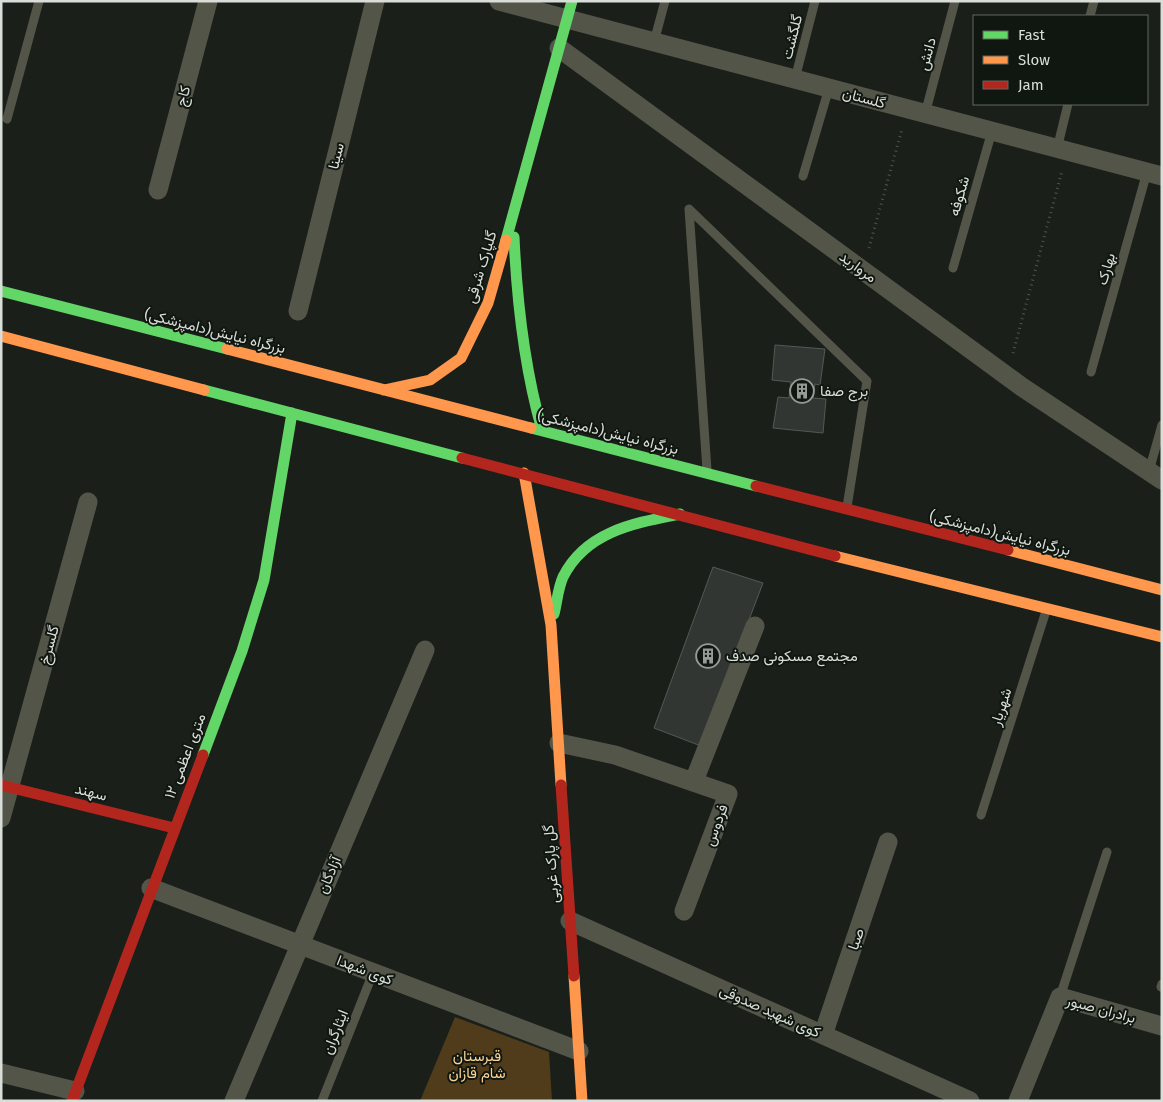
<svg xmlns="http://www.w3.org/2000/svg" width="1163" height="1102" font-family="'Fira Sans',Vazirmatn,sans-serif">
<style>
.green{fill:#503c1b}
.building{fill:#313633;stroke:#545955}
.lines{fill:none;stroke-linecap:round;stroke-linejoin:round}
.path{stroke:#52544a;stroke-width:3;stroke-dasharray:1 4;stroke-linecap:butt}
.lane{stroke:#545549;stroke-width:9}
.street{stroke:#545549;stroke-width:19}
.fast{stroke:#63d668;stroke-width:11}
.slow{stroke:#ff974d;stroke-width:11}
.jam{stroke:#b3261e;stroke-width:11}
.labels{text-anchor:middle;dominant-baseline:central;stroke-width:4;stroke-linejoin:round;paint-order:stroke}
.street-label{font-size:15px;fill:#daded9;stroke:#101710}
.poi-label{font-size:15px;fill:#daded9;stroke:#101710;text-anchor:start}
.park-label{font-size:15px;fill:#fcd292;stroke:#101710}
</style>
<rect width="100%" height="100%" fill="#1a1f1a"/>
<path class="green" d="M455 1017 549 1052 552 1101H420Z"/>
<path class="building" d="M775 345 825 349 820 385 815 384 813 398 826 399 823 433 773 428 778 397 789 398 791 382 772 380Z
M713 567 763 583 701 746 654 728Z"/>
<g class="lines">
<path class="path" d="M869 248 902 129
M1013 353 1062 171"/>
<path class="lane" d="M1090 16 1094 1
M654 42 665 1
M795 79 815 1
M925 114 955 1
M7 119 39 1
M1057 149 1068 104
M803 176 829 88
M953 268 992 131
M1091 372 1147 172
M707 470 689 209 867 381 847 507
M1149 471 1162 425
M981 815 1046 611
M1161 987 1162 984
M1060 997 1107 852
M322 1101 373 973"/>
<path class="street" d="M499 1 1162 176
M559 48 1022 387 1162 480
M158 190 208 1
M298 311 375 1
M559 743 615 755 728 794 684 911
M694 781 755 626
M1 818 88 502
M151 888 579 1051
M570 921 970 1101
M823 1035 888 842
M1 1073 75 1091
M234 1101 425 650
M1018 1101 1060 997 1162 1026"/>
<path class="fast" d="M514 237C517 303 524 367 542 430
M506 240 572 1
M1 291 227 349
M204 390 462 458
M531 428 756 486
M554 614C557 602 558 588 563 577 586 531 635 523 680 514
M203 755 242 651 264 580 292 413"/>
<path class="slow" d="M1 336 204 390
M227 349 531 428
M384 390 430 380 461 358 488 303 506 240
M524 473 551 625 561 785
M1008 550 1162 590
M835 556 1162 637
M574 976 582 1101"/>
<path class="jam" d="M462 458 835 556
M756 486 1008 550
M1 785 174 828
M561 785 574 976
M72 1101 203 755"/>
</g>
<defs>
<g id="building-ring" transform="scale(1.25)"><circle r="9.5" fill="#101710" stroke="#979b96" stroke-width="1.5"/><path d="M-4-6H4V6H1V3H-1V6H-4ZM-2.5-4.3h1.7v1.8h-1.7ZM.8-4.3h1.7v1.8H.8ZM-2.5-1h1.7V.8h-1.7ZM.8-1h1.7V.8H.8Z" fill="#979b96"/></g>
</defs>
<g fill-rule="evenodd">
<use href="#building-ring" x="802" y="391"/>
<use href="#building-ring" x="708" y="656"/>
</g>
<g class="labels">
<g class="street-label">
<text transform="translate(792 37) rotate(-76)">گلگشت</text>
<text transform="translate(927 54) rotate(-75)">دانش</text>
<text transform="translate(183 96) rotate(-75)">کاج</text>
<text transform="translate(864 98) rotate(15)">گلستان</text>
<text transform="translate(336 156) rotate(-76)">سینا</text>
<text transform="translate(959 196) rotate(-74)">شکوفه</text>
<text transform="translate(481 267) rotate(-73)">گلپارک شرقی</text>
<text transform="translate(858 267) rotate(36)">مروارید</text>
<text transform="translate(1106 269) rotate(-74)">بهارک</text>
<text transform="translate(215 331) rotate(14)">بزرگراه نیایش(دامپزشکی)</text>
<text transform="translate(608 432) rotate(14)">بزرگراه نیایش(دامپزشکی)</text>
<text transform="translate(1000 533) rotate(14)">بزرگراه نیایش(دامپزشکی)</text>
<text transform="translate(49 645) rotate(-75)">گلسرخ</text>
<text transform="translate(1001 707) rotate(-72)">شهریار</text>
<text transform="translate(185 756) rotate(-69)">۱۲ متری اعظمی</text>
<text transform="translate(91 792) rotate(14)">سهند</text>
<text transform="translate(716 825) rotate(-70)">فردوس</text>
<text transform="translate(551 864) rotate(-94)">گل پارک غربی</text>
<text transform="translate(329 875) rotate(-67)">آزادگان</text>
<text transform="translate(856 939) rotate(-71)">صبا</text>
<text transform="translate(365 970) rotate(21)">کوی شهدا</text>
<text transform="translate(1101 1009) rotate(15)">برادران صبور</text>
<text transform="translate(770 1011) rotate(24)">کوی شهید صدوقی</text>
<text transform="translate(335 1032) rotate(-68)">ایثارگران</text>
</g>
<g class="poi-label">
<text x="820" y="391">برج صفا</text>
<text x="726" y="656">مجتمع مسکونی صدف</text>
</g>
<g class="park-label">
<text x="477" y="1056">قبرستان<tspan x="477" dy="17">شام قازان</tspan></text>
</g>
</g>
<rect width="1163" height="1102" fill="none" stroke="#daded9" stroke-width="5"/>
<rect x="973" y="15" width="175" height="90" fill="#101710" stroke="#616760"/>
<rect x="983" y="31" width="25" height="8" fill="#63d668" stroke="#616760"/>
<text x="1018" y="40" font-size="15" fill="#daded9">Fast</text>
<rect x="983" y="56" width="25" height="8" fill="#ff974d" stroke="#616760"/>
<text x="1018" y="65" font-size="15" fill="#daded9">Slow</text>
<rect x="983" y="81" width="25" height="8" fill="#b3261e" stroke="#616760"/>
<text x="1018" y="90" font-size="15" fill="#daded9">Jam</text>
</svg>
